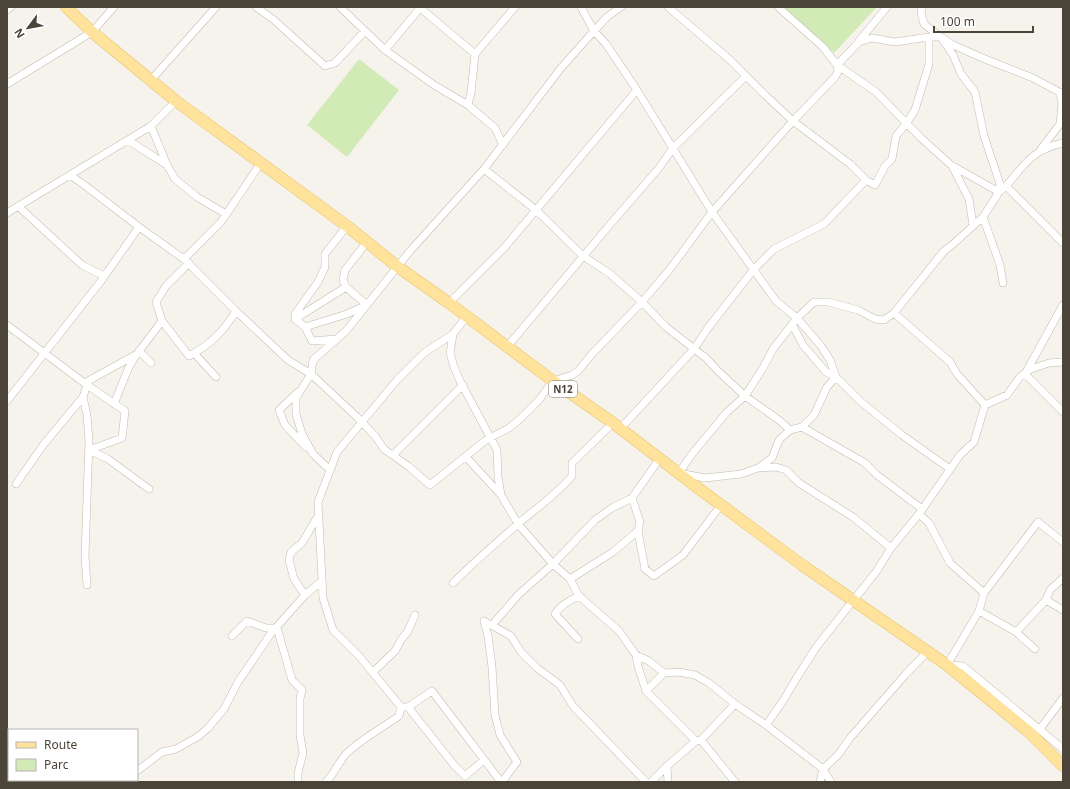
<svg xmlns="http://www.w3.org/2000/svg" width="1070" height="789" font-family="'Noto Sans',sans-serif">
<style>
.green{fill:#d2eab5}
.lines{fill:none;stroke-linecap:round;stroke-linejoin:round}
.minor-casing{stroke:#c2bbae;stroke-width:8}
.primary-casing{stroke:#e6c16a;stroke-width:12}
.minor{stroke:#fff;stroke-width:7}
.primary{stroke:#ffe39c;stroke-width:11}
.labels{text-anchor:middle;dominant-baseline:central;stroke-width:4;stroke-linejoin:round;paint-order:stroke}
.shield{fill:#fff;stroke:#817c74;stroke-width:1}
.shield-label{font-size:10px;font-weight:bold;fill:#4b4439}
</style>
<rect width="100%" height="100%" fill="#f6f3ec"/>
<path class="green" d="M783 7H877L834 53Z
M359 59 399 90 347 157 307 125Z"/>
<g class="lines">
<g class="minor-casing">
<path id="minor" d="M256 7 274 20 325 66 335 63 365 31
M340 7 385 50 434 85 468 105 495 128 503 145
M419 7 475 54
M581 7 594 31 606 44 637 90 712 212 776 301 797 318 821 346 830 360 836 377
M668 7 729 59 765 95 793 121 835 77 838 72 837 65
M778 7 823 47 837 65 859 42 872 38 895 42 929 37H941L953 45 985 59 1033 78 1063 94
M922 7 921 13 924 24 941 37 953 55 961 74 975 92 984 136 1000 184 999 192 983 217 1000 265 1003 283
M7 10 11 7
M859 41 887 7
M385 50 421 7
M837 65 876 92 921 138 951 165 999 192 1006 186 1063 243
M151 80 216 7
M7 84 92 32 114 7
M468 105 471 93 475 54 515 7
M151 126 167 165
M128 140 148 153 167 165 175 179 197 197 226 214
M1041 149 1060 124 1062 103 1060 92
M952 166 969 199 973 225
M484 169 536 210 583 256 609 273 642 302 666 327 706 358 718 371 745 396 779 420 790 430
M70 175 87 187 139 227 184 259 236 311 288 360 311 374 357 417 375 436 384 449 408 466 430 485 486 440 509 428 520 419 539 400 553 381 572 375 578 371 592 354 642 302 670 269 712 212 793 121 850 164 866 180 824 224 774 249 754 269 708 328 694 349 620 429
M866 180 875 185 885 166 892 159 896 136 906 124 915 110 929 64V37
M1006 186C1026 163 1032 150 1063 143
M18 206 82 265 104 276
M7 213 151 126 176 101
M184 259 221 222 260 164
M346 287 343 280 345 270 367 242
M449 303 504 248 637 90
M1063 305 1025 374 1063 412
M894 313 950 362 957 374 985 405 1007 395 1020 377 1031 369 1049 363 1063 362
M467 316 453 334 424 353 397 380 337 452 318 502 323 598 333 630 359 656 401 707H408L432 691 501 782
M295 319 346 287 367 305 347 314 305 327
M295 319V314L318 282 325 267V254L347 226
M295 319 305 327 312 341 336 339
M162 321 189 356C211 344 223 332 236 311
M792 324 803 345 826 372 836 377 860 401 902 435 950 469
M7 325 87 385 83 397 87 415 89 441 85 556 87 585
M453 334 450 353 454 367 460 381 497 450 498 477 501 495 518 524 553 564 570 579 579 596 619 631 636 655 638 666 646 691 696 741
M507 347 613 221 659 168 673 148 746 76
M139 351 151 363
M194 353 216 377
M298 392 279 410 285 425 306 447
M7 401 101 281 139 227
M114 404 128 369 136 355
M802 427 814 415 827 387 836 377
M89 450 122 438 125 411 87 385 88 381 137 354 162 321 156 302 166 286 189 263
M89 450 108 459 149 489
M393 455 463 385
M466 457 501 495
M759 468 776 467 786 470 799 483 853 517 891 548
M330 470 313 454 302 434 296 414V398L311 374 313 360 346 331 410 251 484 169 561 68 594 31 607 17 621 7
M16 484 44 444 83 397
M922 509 877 475 865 463 802 427 790 430 779 440 772 458 758 468 741 474 705 478 679 473 692 454 727 412 745 396 763 368 773 349 797 318 814 302H828L858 310 875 319 884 320 894 313 944 251 952 245 983 217
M919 514 929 523 950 563 984 593
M638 531 645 569 654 576 683 555 721 505
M1063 542 1038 522 984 593 979 611 947 665 963 666 1063 749
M570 579 613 552 638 531 640 522 632 498 660 458
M453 583C474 562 497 542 519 523 537 508 557 494 572 476V463L613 423
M305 595 294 579 289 560 291 552 302 543 318 516
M1046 600 1050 590 1063 578
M979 611 1016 632
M484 621 511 636 521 652 537 668 560 685 573 706 646 782
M484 621 488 636 492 667 495 715 500 735 517 762 502 782
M492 625 519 594 553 564 595 520 612 508 632 498
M232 636 247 621 266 628H277L292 680 302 690 300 699V735L303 753 298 773V782
M578 639 555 614C560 605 570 600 579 596
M1035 649 1016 632 1046 600 1063 610
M636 655 649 661 664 673 679 672 695 675 709 683 735 704 766 725 823 769 831 782
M373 672 395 651 401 640 408 631 415 615
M646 691 664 673
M408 707 454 765 465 776 484 760
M766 725 783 701 796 679 817 646 876 572 891 548 919 514 960 455 974 442 985 405
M1040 729 1063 698
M701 740 735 782
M667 766 668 782
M137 771 162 752 176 749 199 736 208 728 224 709 238 682 272 632 305 595 322 581
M124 782 126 780
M326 782C334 774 338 763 346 754 361 739 382 728 399 716L401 707
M651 782 667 766 696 741 701 740 735 704
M820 782 823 769 838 755 850 738 905 675 927 652"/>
</g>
<g class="primary-casing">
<path id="primary" d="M66 7 92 32 176 101 347 226 398 267 449 303 553 381 613 423 698 488 802 565 947 665 1029 732 1063 766"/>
</g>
<use href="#minor" class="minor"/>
<use href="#primary" class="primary"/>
</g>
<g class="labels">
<rect class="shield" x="549" y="381" width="28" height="16" rx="3"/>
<g class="shield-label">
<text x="563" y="389">N12</text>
</g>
</g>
<rect width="1070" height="789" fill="none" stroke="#4b4439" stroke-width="16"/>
<rect x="8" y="729" width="130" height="52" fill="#ffffff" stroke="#b7b4b0"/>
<rect x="16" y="742" width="20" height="6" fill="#ffe39c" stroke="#b7b4b0"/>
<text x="44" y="749" font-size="12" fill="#4b4439">Route</text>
<rect x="16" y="759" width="20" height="12" fill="#d2eab5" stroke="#b7b4b0"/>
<text x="44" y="769" font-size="12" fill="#4b4439">Parc</text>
<g transform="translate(28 28) rotate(238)" stroke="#ffffff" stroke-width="3" paint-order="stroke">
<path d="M0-3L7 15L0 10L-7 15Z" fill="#4b4439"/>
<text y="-6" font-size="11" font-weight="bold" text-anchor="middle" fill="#4b4439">N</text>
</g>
<path d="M934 26v6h99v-6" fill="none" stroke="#4b4439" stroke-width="2"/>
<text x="940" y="26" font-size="12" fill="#4b4439" stroke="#ffffff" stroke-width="3" paint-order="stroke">100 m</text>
</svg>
